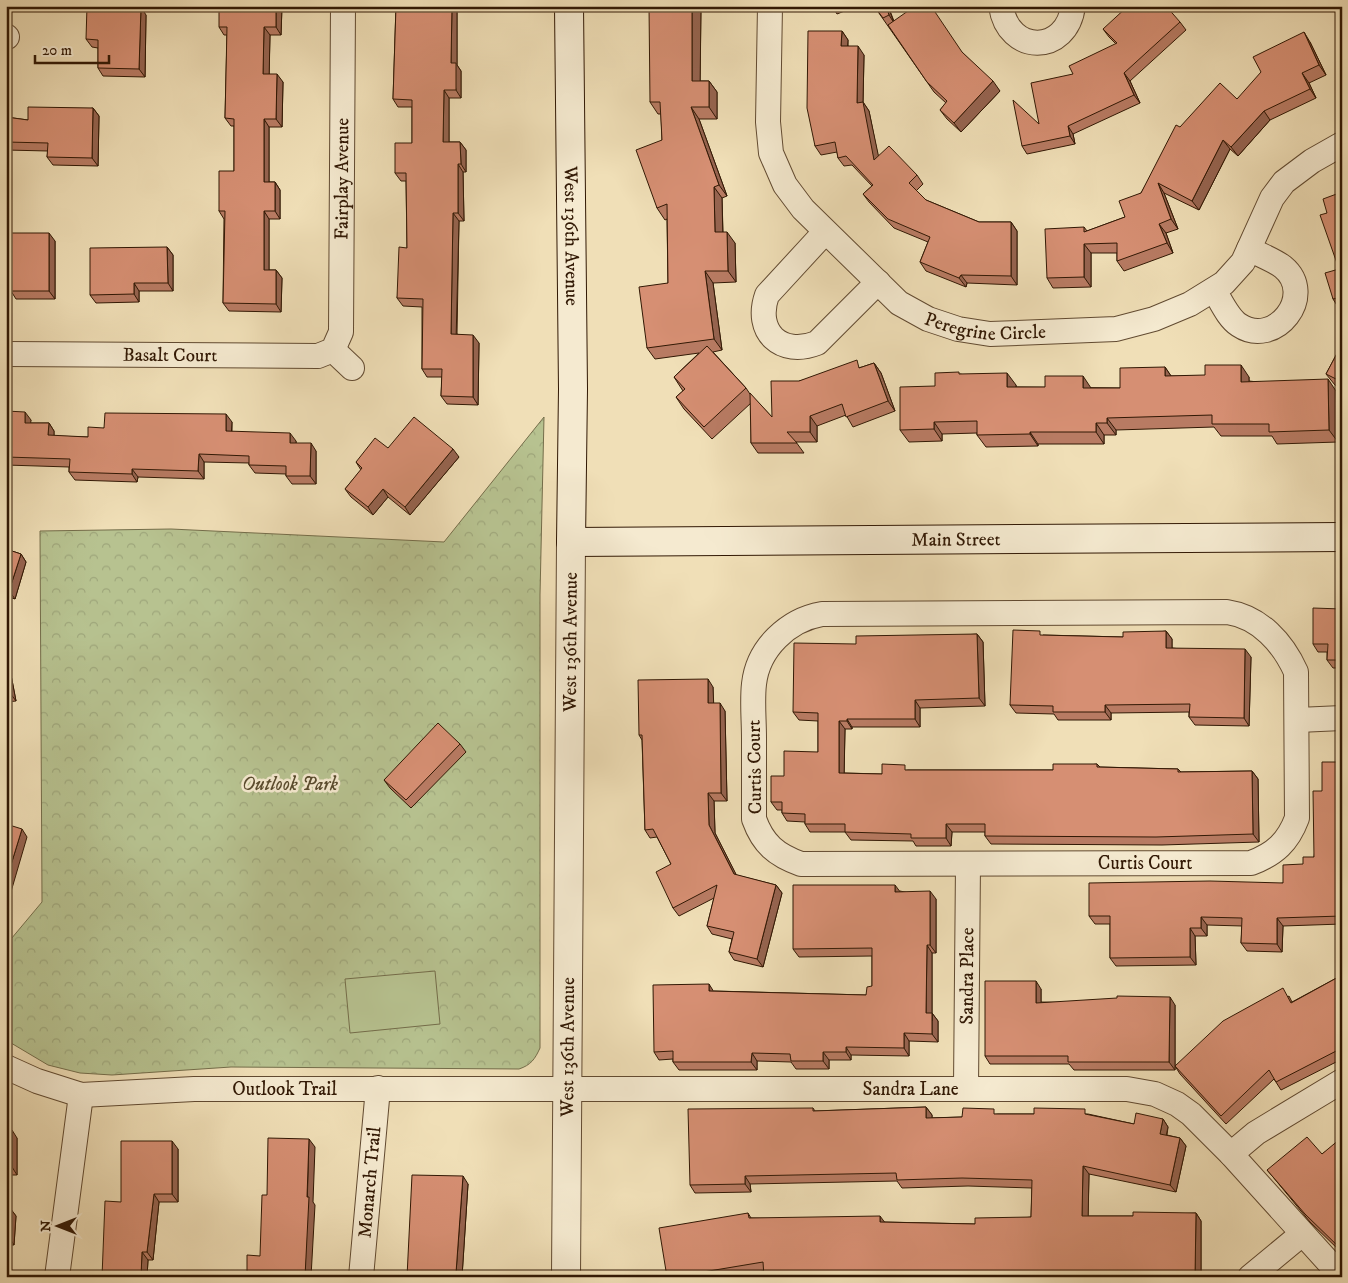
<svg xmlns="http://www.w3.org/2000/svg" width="1348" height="1283" font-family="'IM FELL DW Pica',serif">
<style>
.forest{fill:url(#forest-crowns);stroke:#746d4a}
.garden{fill:#b7c290;stroke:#746d4a}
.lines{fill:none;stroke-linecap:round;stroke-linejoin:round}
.minor-casing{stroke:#614a31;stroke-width:26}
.tertiary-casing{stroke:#614a31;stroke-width:30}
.secondary-casing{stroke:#311804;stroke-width:30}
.minor{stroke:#f5ead0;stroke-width:24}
.tertiary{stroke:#f5ead0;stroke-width:28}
.secondary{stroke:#f5ead0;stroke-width:28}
.wall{fill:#b87b63;stroke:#311804}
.shaded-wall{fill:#966450;stroke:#311804}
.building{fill:#d68f73;stroke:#311804}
.labels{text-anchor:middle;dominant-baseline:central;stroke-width:5;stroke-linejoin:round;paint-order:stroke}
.street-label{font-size:19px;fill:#311804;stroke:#f5ead0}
.park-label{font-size:19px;font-style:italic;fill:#594b2e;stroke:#f5ead0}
</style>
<defs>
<pattern id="forest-crowns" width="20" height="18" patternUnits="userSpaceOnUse" patternTransform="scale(1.25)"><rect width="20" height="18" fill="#b7c290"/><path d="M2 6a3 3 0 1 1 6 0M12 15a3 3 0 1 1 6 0" fill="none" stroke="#9ea67b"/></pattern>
</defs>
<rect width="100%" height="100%" fill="#f0dfb7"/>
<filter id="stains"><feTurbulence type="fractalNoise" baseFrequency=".004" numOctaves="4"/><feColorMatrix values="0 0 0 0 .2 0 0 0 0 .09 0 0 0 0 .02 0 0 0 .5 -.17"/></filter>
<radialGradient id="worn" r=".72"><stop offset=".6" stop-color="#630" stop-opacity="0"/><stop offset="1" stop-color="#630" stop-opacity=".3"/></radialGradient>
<path class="forest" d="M544 417 540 595V1048C535 1059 531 1065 519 1069L231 1067 112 1075 80 1073 48 1065 6 1040V945L42 902 40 531 171 529 444 542Z"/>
<path class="garden" d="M435 971 440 1024 350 1033 345 979Z"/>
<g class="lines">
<g class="minor-casing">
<g id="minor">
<path id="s1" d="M770 6 768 122 771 153 785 185 803 209 899 303 928 319 958 329 990 334 1116 329 1154 319 1190 304 1224 283 1243 262 1272 198 1284 182 1312 161 1342 144"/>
<path d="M1001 6C1008 55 1067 55 1073 6"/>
<path d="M6 36 7 37"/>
<path d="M825 232 767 295C754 332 781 357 817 343L878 282"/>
<path d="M1214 290C1221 301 1228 318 1239 325 1275 349 1317 295 1283 267 1274 260 1260 255 1249 249"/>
<path d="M333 350 352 368"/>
<path id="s2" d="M6 354 318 356 333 350 341 332 343 6"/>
<path d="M1227 612C1260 617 1283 643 1296 672L1297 818C1288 842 1275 854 1251 863L801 864C776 855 763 844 754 819 754 792 754 765 754 738 754 720 752 701 754 684 758 648 788 620 822 614Z"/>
<path d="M1298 720 1342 718"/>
<path id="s3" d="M6 1067 37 1081 81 1095 194 1089H1127L1155 1094 1177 1104 1191 1114 1231 1154 1342 1277"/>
<path id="s4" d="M966 1087 968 864"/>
<path d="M1231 1154 1256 1133 1342 1081"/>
<path d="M57 1277 81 1095"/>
<path id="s5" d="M361 1277 378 1088"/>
<path d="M1250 1277 1302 1234"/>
</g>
</g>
<g class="tertiary-casing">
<g id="tertiary">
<path id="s6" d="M566 1277 571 542"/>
</g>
</g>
<g class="secondary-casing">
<g id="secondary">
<path id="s7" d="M569 6 573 389 571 542 1342 537"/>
</g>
</g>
<use href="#minor" class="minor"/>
<use href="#tertiary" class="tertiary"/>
<use href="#secondary" class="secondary"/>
</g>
<path class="wall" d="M282 6 281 35H270L269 74 283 82 282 127H269V182H275L280 190V219H269V270H276L282 278 281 312 229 311 223 303 224 219 219 211 234 171V126H231L225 118 227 35H224L219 27Z
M396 6H457V65L461 71V98H449V142H460L466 150V172H463L464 221H459L457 334 479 343 478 405 447 404 441 396 442 377H427L422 369V307L403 306 397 298 407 248 406 181H401L395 173 412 143V107H398L393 99Z
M701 6 700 81H709L717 92V119H699L727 196 722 198 723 232 735 243 736 282 713 283 722 350 713 352 746 388 750 394 772 417 799 381 862 367 874 363 881 373 895 411 853 427 846 415 817 426V442H796L804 453H758L751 443V403L712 439 684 409 676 397 683 391 674 377 699 353 655 359 647 348 668 283 667 219 665 220 657 208 662 140 661 114H658L650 102Z
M832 6H857L837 14Z
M874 6H888L894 21 963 53 1000 91 961 132 947 119 940 110 946 103 934 92Z
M146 15 145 77 103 76 98 68V48L92 47 86 39Z
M1180 22 1186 30 1130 81 1140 103 1073 134 1075 144 1027 154 1022 146 1039 124 1116 44 1109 37 1103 29Z
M842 31 848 40V46L864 55 863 102 869 111 878 156 917 175 923 184 916 191 926 200 979 222H1011L1017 231V285L967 283 966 287 926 271 920 262 928 242 894 228 869 202 863 194 872 186 852 165 844 166 838 158 837 152 821 155 815 146Z
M1310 42 1326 75 1309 83 1316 98 1270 120 1238 156 1230 149 1199 210 1164 193 1178 229 1166 233 1173 253 1124 271 1117 261V253H1091V287L1053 288 1047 278 1084 227 1087 231 1125 217 1141 193 1180 127 1237 99Z
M93 108 99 116 98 166 53 165 47 157 48 151 6 150V117L28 120Z
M1342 192V306L1338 307 1333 299 1339 269 1327 213Z
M6 233 55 241V299H16L11 291V286H6Z
M167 247 173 255V291H139V302L96 303 90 295Z
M1342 344V389L1335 385 1326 374Z
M1165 367 1171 376 1249 377V381L1336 391 1338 442 1277 444 1272 436H1221L1214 427 1116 430V435H1104V444H1038V446L986 447 977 435V433L942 434V441L909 442 900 430 935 386 960 374 1016 385V387L1120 388Z
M6 411 31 420 30 423H49L54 431V436L88 437 104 428 232 422V432L296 441V443L316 451V484H292L286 476V474L255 473 249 465V463L204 462V479L138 477 137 482 75 480 69 472V467L6 465Z
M388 448 459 457 410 515 388 497 373 515 351 497 345 489 361 470 356 462Z
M6 549 21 554 26 562 15 599 6 596Z
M1342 609V687L1340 684V668H1333L1327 660V652H1318L1313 644Z
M1166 631 1172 639V648L1251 657 1249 726 1195 725 1189 717V712L1111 713V720H1058L1054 714 1016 713 1010 705 1043 635 1123 637Z
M977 634 983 642 985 706 920 708V727H852V729H845L844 773 882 774 908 770H1053L1097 764 1100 767 1178 769 1181 772 1252 771 1258 779 1259 842 1162 845 991 844 985 836V832H952L951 846H916L913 841 851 840 845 832H810L805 824V822L787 821 782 813V810H777L771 802 784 776 818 752V721L799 720 793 712 856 644Z
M6 653 7 654 16 701 6 702Z
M713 687V703L725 711 727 801H714L715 833 736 875 776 885 782 893 763 967 734 960 729 952 732 939 712 934 707 926 714 898 679 916 673 908 671 864 657 837 650 838 645 830 642 740 639 735Z
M460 744 466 752 411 808 390 788 384 780Z
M1342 762V924L1283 926 1282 952 1247 951 1241 943 1242 926 1207 925V936H1195L1196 965 1116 966 1110 958V924H1095L1089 916 1283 883 1303 864 1314 857 1322 791Z
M900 891 936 899V953H932V1013L938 1021V1042L909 1041V1056L851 1055V1060H829V1069H796L791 1062 757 1061V1070H679L673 1062V1059L659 1060 654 1052 714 991 866 995 872 986V956L799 957 793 949Z
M1342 975V1059L1281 1090 1274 1079 1226 1124 1180 1074 1175 1066V1070H1074L1069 1064H990L985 1056 1041 989V1002L1175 1005V1066L1289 996 1292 1002Z
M926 1107 932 1115V1118L962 1117 998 1114H1088L1134 1124 1163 1119 1168 1127 1167 1135 1180 1138 1186 1146 1176 1192 1089 1174 1088 1216H1133L1196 1213 1201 1221V1277H764L763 1271 727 1277H667L748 1213 751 1218 884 1222 975 1224 1031 1217 1032 1188 968 1186 902 1188 897 1181 750 1184 751 1192 695 1193 690 1185 813 1108 815 1111Z
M6 1130 17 1138V1175H6Z
M1342 1140V1253L1310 1222 1273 1177 1267 1170 1322 1154Z
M178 1149V1202H159L153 1260H148L147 1277 121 1202Z
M468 1184 462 1277H407Z
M6 1208H10L16 1216 14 1245H10L9 1277H6Z"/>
<path class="shaded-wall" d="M276 6H282L281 35 276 27Z
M452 6H457V65L461 71V98L456 90 451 63Z
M692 6H701L700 92 692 81Z
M886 6H888L894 23 889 15Z
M141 7 146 15 145 77 139 69Z
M264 27 270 35 269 82 263 74Z
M842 31 848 40 847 55 841 46Z
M1304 32 1310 42 1326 75 1319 65Z
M858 46 864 55 863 102 869 111 881 168 874 160 857 103Z
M1124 73 1130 81 1140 103 1134 95Z
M1302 73 1309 83 1316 98 1310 89Z
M277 74 283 82 282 127 276 119Z
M709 81 717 92V119L709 107Z
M993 81 1000 91 961 132 954 123Z
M444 90 449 98V150L443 142Z
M691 107 699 119 727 196 719 185Z
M93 108 99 116 98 166 92 158Z
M1264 111 1270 120 1238 156 1231 147Z
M264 119 269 127V190L264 182Z
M1068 126 1073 134 1075 144 1070 136Z
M1223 140 1230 149 1199 210 1192 201Z
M460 142 466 150V172L461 164Z
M458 164 463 172 464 221 458 213Z
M275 182 280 190V219L275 211Z
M1158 183 1164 193 1178 229 1171 219Z
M714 187 722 198 723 243 715 232Z
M264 211 269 219V278L264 270Z
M453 213 459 221 456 342 451 334Z
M1011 222 1017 231V285L1011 276Z
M1159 224 1166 233 1173 253 1167 243Z
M727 232 735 243 736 282 728 271Z
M49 233 55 241V299L49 291Z
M1084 244 1091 253V287L1084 277Z
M167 247 173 255V291L168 283Z
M276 270 282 278 281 312 276 304Z
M705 271 713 283 722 350 714 339Z
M961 275 967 283 966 287 959 278Z
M134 283 139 291V302L134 294Z
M473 335 479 343 478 405 473 397Z
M874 363 881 373 895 411 888 401Z
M1241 365 1249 377V393L1241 382Z
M1165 367 1173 379 1165 376Z
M1007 373 1016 385V399L1007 387Z
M1083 376 1091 388V400L1083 388Z
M1328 379 1336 391 1338 442 1329 430Z
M25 412 31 420 30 430 25 423Z
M226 414 232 422 231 439 226 431Z
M810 416 817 426V442L810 432Z
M1107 418 1116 430V435L1107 423Z
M934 422 942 434V441L934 429Z
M49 423 54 431V443L48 435Z
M1096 423 1104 435V444L1096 432Z
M1030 432 1038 444V446L1030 434Z
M290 433 296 441V451L290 443Z
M311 443 316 451V484L310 476Z
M453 449 459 457 410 515 405 507Z
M199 454 204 462V479L198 471Z
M132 469 138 477 137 482 132 474Z
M383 489 388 497 373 515 368 507Z
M21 554 26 562 15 599 9 591Z
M1166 631 1172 639V656L1166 648Z
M977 634 983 642 985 706 979 698Z
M1245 649 1251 657 1249 726 1244 718Z
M6 653 7 654 16 701 10 693 6 670Z
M708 679 713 687 714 711 708 703Z
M915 700 920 708V727L915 719Z
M720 703 725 711 727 801 721 793Z
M1105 705 1111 713V720L1105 712Z
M847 719 852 727V729L847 721Z
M839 721 845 729 844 781 839 773Z
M1252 771 1258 779 1259 842 1253 834Z
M708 793 714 801 715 833 740 882 734 874 709 825Z
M1340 822 1342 825V898Z
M946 824 952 832 951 846 946 838Z
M22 829 27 837 8 902 6 900V881Z
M776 885 782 893 763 967 757 959Z
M895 885 901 893 895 892Z
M930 891 936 899V953L930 945Z
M1201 917 1207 925V936L1201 928Z
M1277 918 1283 926 1282 952 1277 944Z
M1190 928 1195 936 1196 965 1190 957Z
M927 945 932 953V1021L926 1013Z
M1036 981 1041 989V1010L1036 1003Z
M709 984 714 992 709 991Z
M1170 997 1175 1005V1070L1169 1062Z
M932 1013 938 1021V1042L932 1034Z
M904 1033 909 1041V1056L904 1048Z
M846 1047 851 1055V1060L846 1052Z
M823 1052 829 1060V1069L823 1061Z
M752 1053 757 1061V1070L751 1062Z
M926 1107 932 1115V1126L926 1118Z
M1163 1119 1168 1127 1165 1141 1160 1134Z
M12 1130 17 1138V1175L12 1167Z
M1180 1138 1186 1146 1176 1192 1170 1185Z
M309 1139 315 1147 313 1202 315 1205 311 1277H305Z
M172 1141 178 1149V1202L172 1194Z
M1083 1166 1089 1174 1088 1224 1082 1216Z
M463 1176 468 1184 462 1277H459L456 1273Z
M745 1176 750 1184 751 1192 745 1184Z
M154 1194 159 1202 153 1260 147 1252Z
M10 1208 16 1216 14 1245 9 1237Z
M1196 1213 1201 1221V1277H1195Z
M880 1216 886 1224 880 1222Z
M6 1239 10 1245 9 1277H6Z
M142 1252 148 1260 147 1277H141Z"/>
<path class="building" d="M87 6 141 7 139 69 98 68V40L86 39Z
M219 6H276V27H264L263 74H277L276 119H264V182H275V211H264V270H276V304L223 303 225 211H219V171H234V119L225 118 227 27H219Z
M396 6H452L451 63H456V90H444L443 142H460L461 164H458V213H453L451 334 473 335V397L441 396 442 369H422L423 299 397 298 399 247 407 248 406 173H395V143H412V100L393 99Z
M649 6H692V81H709V107H691L719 185 714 187 715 232H727L728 271H705L714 339 647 348 639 287 668 283 667 204 657 208 636 150 662 140 660 102H650Z
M874 6H886L889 15 883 18Z
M915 6H931L962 52 993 81 954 123 940 110 947 101 927 82 888 25Z
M1128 6H1166L1180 22 1124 73 1134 95 1068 126 1070 136 1022 146 1013 100 1039 124 1031 83 1073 74 1069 66 1117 43 1103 29Z
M808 31H842L841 46H858L857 103 863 102 874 160 889 146 917 175 909 183 926 200 979 222H1011V276L961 275 959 278 920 262 930 237 888 219 863 194 873 185 846 156 838 158 835 142 815 146 807 108Z
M1304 32 1319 65 1302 73 1310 89 1264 111 1231 147 1223 140 1192 201 1158 183 1171 219 1159 224 1167 243 1117 261V243L1084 244V277L1047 278 1045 229 1084 227V232L1125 217 1119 201 1141 193 1176 125 1180 127 1220 83 1237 99 1261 72 1253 57Z
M28 107 93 108 92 158 47 157 48 143 6 142V117L28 120Z
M1342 192V297L1333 299 1325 273 1339 269 1320 215 1327 213 1323 199Z
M6 233H49V291H11V278H6Z
M167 247 168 283H134V294L90 295V248Z
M1342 344V382L1326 374Z
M707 346 746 388 704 427 676 397 685 389 674 377Z
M857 360 859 368 874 363 888 401 846 417 842 404 810 416V432H787L797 443H751L750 393 772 417 771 381H799Z
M1205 365H1241V382L1328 379 1329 430 1269 432V424H1212V415L1107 418V423H1096V432H1030V434L977 435V421L934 422V429L900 430V387L935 386V373L959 372V374L1007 373V387H1045V376H1083V388H1120V368L1165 367V376L1205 375Z
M6 411 25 412V423H49L48 435 88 437V427L104 428 105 413 226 414V431L290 433V443H311L310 476H286V466L249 465V456L199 454 198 471 132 469V474L69 472 70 459 6 457Z
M414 417 453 449 405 507 383 489 368 507 345 489 362 468 356 462 375 438 388 448Z
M6 549 21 554 9 591 6 590Z
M1313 608 1342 609V684H1340V660H1327L1328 644H1313Z
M1013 630 1040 631V635L1123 637V632L1166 631V648L1245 649 1244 718 1189 717 1190 704 1105 705V712H1053V706L1010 705Z
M977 634 979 698 915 700V719H847V721H839V773L882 774V764L905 765V770H1053V764H1097V767L1178 769V772L1252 771 1253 834 1156 837 985 836V824H946V838H911V834L845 832V824H805V814L782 813V802H771V776H784V751L818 752V713L793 712 794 643 856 644V636Z
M6 670 10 693H6Z
M708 679V703H720L721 793H708L709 825 734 874 776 885 757 959 729 952 734 932 707 926 717 885 673 908 656 872 671 864 653 829 645 830 642 735H639L638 680Z
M438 723 460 744 406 800 384 780Z
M1322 762H1342V822H1340L1342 916 1277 918V944L1241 943 1242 918 1201 917V928H1190V957L1110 958V916H1089V883L1210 881 1283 883V865L1303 864V857H1314L1313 791H1322Z
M6 824 22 829 6 881Z
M793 885H895V892L930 891V945H927L926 1013H932V1034L904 1033V1048L846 1047V1052H823V1061H791L790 1054 752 1053 751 1062H673V1051L654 1052 653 985 709 984V991L866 995 867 987 872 986V948L793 949Z
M1342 975V1048L1276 1082 1269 1070 1221 1116 1175 1066 1223 1021 1283 988 1291 1003Z
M985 981H1036V1003L1117 998V996L1170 997 1169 1062H1068V1056H985Z
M926 1107V1118L962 1117 963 1108 994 1109V1114H1034V1108L1085 1109V1114L1134 1124 1136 1113 1163 1119 1160 1134 1180 1138 1170 1185 1083 1166 1082 1216H1133V1212L1196 1213 1195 1277H832V1275L795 1276V1277H764L763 1262 673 1277H667L659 1228 748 1213 749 1218 880 1216V1222L975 1224V1218L1031 1217 1032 1180 962 1178 897 1180 896 1173 745 1176V1184L690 1185 688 1109 813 1108V1111Z
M6 1130H12V1167H6Z
M1307 1137 1322 1154 1340 1139 1342 1140V1250L1305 1214 1267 1170Z
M268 1138 309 1139 307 1197H309L305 1277H247V1255L260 1256 262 1195H267Z
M121 1141H172V1194H154L147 1252H142L141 1277H102L105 1201 121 1202Z
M412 1175 463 1176 456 1273 441 1272V1277H407Z
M6 1208H10L9 1237H6Z
M1304 1274 1307 1277H1301Z"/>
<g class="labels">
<g class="street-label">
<text stroke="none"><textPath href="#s2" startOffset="501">Fairplay Avenue</textPath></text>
<text stroke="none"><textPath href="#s7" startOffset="230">West 136th Avenue</textPath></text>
<text stroke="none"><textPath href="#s1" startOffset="438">Peregrine Circle</textPath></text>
<text stroke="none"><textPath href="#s2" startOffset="164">Basalt Court</textPath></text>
<text stroke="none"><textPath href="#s7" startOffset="921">Main Street</textPath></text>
<text stroke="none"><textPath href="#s6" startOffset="635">West 136th Avenue</textPath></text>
<text transform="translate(755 767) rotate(-91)">Curtis Court</text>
<text x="1145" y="863">Curtis Court</text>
<text stroke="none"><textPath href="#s4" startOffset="111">Sandra Place</textPath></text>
<text stroke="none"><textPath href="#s6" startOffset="230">West 136th Avenue</textPath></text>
<text stroke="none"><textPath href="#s3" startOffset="910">Sandra Lane</textPath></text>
<text stroke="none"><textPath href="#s3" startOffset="284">Outlook Trail</textPath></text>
<text stroke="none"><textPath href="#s5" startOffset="95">Monarch Trail</textPath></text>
</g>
<g class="park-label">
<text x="290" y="784">Outlook Park</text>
</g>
</g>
<rect width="1348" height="1283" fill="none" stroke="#f0dfb7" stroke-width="25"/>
<rect x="8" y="8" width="1333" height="1268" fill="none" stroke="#311804" stroke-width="2.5"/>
<rect x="12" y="12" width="1323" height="1258" fill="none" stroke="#311804"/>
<g transform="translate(58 1226) rotate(270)" stroke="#f5ead0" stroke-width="4" paint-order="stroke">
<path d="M0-4L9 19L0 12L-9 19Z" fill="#311804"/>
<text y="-8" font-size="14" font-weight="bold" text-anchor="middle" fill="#311804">N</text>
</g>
<path d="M35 55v8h74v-8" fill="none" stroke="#311804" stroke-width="2.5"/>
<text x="42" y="55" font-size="15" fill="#311804" stroke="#f5ead0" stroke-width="4" paint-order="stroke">20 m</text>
<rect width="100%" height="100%" filter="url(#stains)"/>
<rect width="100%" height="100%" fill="url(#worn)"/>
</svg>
